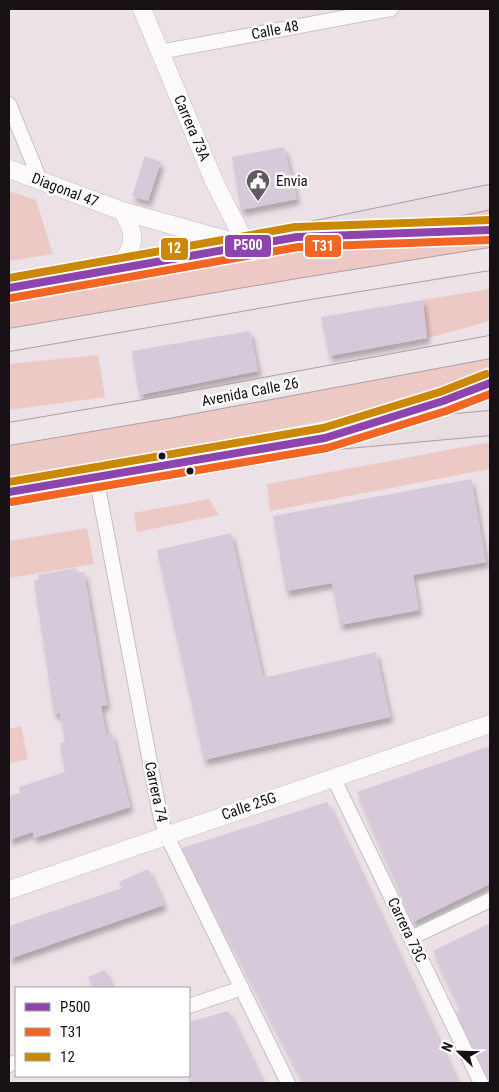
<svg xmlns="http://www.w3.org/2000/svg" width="499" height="1092" font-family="'Roboto Condensed',sans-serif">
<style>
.green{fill:#edc9c5}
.building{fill:#d6c9d9;filter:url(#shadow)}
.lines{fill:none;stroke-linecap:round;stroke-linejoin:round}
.minor-casing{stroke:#c5bec3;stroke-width:16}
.tertiary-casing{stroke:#c5bec3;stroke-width:19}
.primary-casing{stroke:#ae9ea4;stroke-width:24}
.trunk-casing{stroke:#ae9ea4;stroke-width:26}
.minor{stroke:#fcfafb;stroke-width:14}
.tertiary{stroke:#fcfafb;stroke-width:18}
.primary{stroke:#ede5e8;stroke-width:22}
.trunk{stroke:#e8dee1;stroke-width:24}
.bus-1-casing{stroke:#fff;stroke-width:11}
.bus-2-casing{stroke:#fff;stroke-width:11}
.bus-3-casing{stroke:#fff;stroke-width:11}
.bus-1{stroke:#8e44ad;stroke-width:8}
.bus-2{stroke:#f26522;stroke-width:8}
.bus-3{stroke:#ca8804;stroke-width:8}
.bus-dot{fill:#171014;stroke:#fff;stroke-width:2}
.labels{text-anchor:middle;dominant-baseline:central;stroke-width:5;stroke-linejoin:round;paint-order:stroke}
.street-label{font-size:15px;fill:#171014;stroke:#fff}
.poi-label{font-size:15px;fill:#171014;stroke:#fff;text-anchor:start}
.line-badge{stroke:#fff;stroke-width:2}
.badge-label{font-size:14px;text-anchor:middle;font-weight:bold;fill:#fff}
</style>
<defs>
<filter id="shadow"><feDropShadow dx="3" dy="5.5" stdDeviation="2.5" flood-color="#0004"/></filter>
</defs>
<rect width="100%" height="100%" fill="#ebe1e7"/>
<path class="green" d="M9 191 36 200 53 254 9 261Z
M490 206V217H427Z
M490 241V251L319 276 9 328V304L279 254Z
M490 289V321L428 338 422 300Z
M98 355 105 397 9 410V364Z
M490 357V366L389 408 9 482V446L154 421Z
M490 442V469L270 511 267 484Z
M209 499 219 515 137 532 134 513Z
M87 528 94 564 9 578V541Z
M21 726 28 759 9 764V729Z"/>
<path class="building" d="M284 147 297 199 241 210 232 157Z
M145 156 161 162 148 201 132 196Z
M423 300 427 338 329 356 321 317Z
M250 331 258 371 139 395 132 351Z
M471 479 486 562 413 575 419 610 340 625 332 583 286 591 273 516Z
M231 533 263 678 376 652 390 717 204 760 157 550Z
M76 568 77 573 84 572 107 705 101 706 106 734 112 733 130 807 34 838 33 832 9 840V796L20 793 19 787 65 772 60 743 65 742 60 713 54 714 34 581 39 579 38 575Z
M490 746V884L413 922 357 792Z
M327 802 350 850 458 1083H304L182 848Z
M148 869 164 905 9 959V926L122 888 119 882Z
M490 923V1083L456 1012 461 1010 433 951Z
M105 970 112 988H93L88 977Z
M228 1011 263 1083H189V1022Z"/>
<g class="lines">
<g class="minor-casing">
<path id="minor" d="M159 52 391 9
M9 104 40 180
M96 476 160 815 166 834 288 1083
M333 777 481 1083
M411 938 490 900
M189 1006 242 988
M9 1065 16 1062"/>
</g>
<g class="tertiary-casing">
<path id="tertiary" d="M142 9 214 181 247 246
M9 169 122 211 244 245
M115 269C135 249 138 235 122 211
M9 890 490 724"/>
</g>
<g class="primary-casing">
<path id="primary" d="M9 288 297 237 490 230
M9 340 298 290 490 259
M9 434 168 407 490 347
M9 492 325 438 443 401 490 383"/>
</g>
<g class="trunk-casing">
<path id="trunk" d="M297 237 490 197
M325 438 490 423"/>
</g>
<use href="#minor" class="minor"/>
<use href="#tertiary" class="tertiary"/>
<use href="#primary" class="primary"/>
<use href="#trunk" class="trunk"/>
<g class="bus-1-casing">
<path id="bus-1" d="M9 288 297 237 490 230
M9 492 325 438 443 401 490 383"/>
</g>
<g class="bus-2-casing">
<path id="bus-2" d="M11 298 298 247 490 240
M11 502 327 448 446 411 490 394"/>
</g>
<g class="bus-3-casing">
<path id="bus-3" d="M9 278 295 227 490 220
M9 482 323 428 440 392 486 374"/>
</g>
<use href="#bus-1" class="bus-1"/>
<use href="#bus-2" class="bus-2"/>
<use href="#bus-3" class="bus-3"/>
</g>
<defs>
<g id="civic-pin" transform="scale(1.25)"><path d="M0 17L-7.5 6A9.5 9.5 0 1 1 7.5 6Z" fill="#61595e" stroke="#fff"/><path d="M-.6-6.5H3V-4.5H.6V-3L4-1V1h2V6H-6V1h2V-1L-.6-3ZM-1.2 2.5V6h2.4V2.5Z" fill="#fff"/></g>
</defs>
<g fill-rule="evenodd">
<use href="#civic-pin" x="258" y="181"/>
</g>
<g class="bus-dot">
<circle cx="162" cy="456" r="4.5"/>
<circle cx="190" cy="471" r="4.5"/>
</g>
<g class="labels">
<g class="street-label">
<text transform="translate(275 30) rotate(-11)">Calle 48</text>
<text transform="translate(192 128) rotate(67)">Carrera 73A</text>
<text transform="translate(65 190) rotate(21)">Diagonal 47</text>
<text transform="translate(250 392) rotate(-11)">Avenida Calle 26</text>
<text transform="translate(156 792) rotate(78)">Carrera 74</text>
<text transform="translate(249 806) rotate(-19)">Calle 25G</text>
<text transform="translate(407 930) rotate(64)">Carrera 73C</text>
</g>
<g class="poi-label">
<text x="276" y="181">Envia</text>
</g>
</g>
<g class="line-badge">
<rect x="224" y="234" width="48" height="24" rx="5" fill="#8e44ad"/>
<rect x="304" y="234" width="38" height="24" rx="5" fill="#f26522"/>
<rect x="160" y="237" width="29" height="24" rx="5" fill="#ca8804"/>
</g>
<g class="badge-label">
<text x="248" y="250">P500</text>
<text x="323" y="251">T31</text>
<text x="174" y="253">12</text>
</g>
<rect width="499" height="1092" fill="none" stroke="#171014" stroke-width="20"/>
<rect x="15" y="987" width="175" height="90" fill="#ffffff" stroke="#a29fa1"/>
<rect x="25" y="1003" width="25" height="8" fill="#8e44ad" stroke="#a29fa1"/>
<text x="60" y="1012" font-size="15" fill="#171014">P500</text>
<rect x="25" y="1028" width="25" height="8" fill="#f26522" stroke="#a29fa1"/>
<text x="60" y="1037" font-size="15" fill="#171014">T31</text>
<rect x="25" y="1053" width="25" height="8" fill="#ca8804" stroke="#a29fa1"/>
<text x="60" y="1062" font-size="15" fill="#171014">12</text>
<g transform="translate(459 1052) rotate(293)" stroke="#ffffff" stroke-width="4" paint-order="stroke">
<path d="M0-4L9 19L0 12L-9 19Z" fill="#171014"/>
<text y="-8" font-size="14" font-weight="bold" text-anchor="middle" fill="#171014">N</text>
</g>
</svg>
